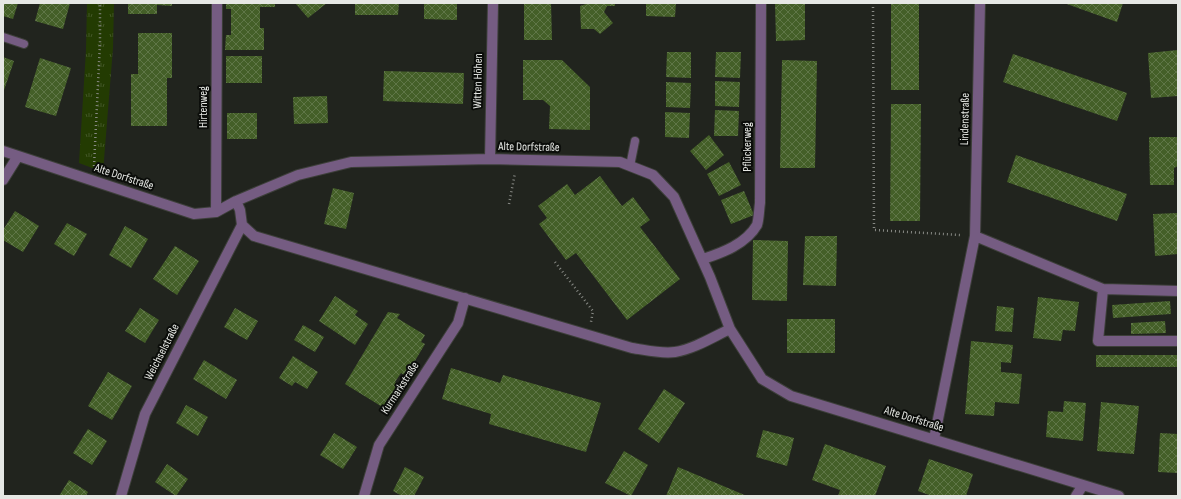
<svg xmlns="http://www.w3.org/2000/svg" width="1181" height="499" font-family="'Sofia Sans Condensed',sans-serif">
<style>
.grass{fill:url(#grass-tufts)}
.building{fill:url(#building-cross-hatch)}
.lines{fill:none;stroke-linecap:round;stroke-linejoin:round}
.service-casing{stroke:#3d3f3a;stroke-width:10}
.minor-casing{stroke:#3d3f3a;stroke-width:12}
.path{stroke:#888a85;stroke-width:2.5;stroke-dasharray:1 3;stroke-linecap:butt}
.service{stroke:#755c82;stroke-width:8}
.minor{stroke:#755c82;stroke-width:10}
.labels{text-anchor:middle;dominant-baseline:central;stroke-width:4;stroke-linejoin:round;paint-order:stroke}
.street-label{font-size:12px;fill:#e6e8e4;stroke:#0b0d0a}
</style>
<defs>
<pattern id="grass-tufts" width="24" height="20" patternUnits="userSpaceOnUse"><rect width="24" height="20" fill="#233b02"/><path d="M3 7l-1-3M5 7V3M7 7l1-3M15 17l-1-3M17 17v-4M19 17l1-3" fill="none" stroke="#435727"/></pattern>
<pattern id="building-cross-hatch" width="8" height="8" patternUnits="userSpaceOnUse"><rect width="8" height="8" fill="#445f28"/><path d="M0 0l8 8M0 8l8-8" fill="none" stroke="#5f7647"/></pattern>
</defs>
<rect width="100%" height="100%" fill="#21241e"/>
<path class="grass" d="M87 3H114L113 48 103 172 79 163 86 50Z"/>
<path class="building" d="M3 3H18L13 19 3 16Z
M40 3H70L63 29 35 21Z
M128 3H172V6L157 5V14H128Z
M226 3H275V7H260V28H264V50H225L226 35H231V9H226Z
M295 3H327L308 18Z
M355 3H399L398 15H355Z
M424 3H457V20L424 19Z
M524 3H551L552 40H524Z
M589 3H615V6H607L604 12 613 23 600 34 594 29H581L580 6Z
M646 3H676L675 17 646 16Z
M775 3H805V40L776 41Z
M891 3H919V90H891Z
M1064 3H1123L1117 22Z
M138 33H172V78H167V126H131V74H138Z
M1178 50V96L1151 98 1148 53Z
M667 52H691V78L666 77Z
M716 52H741L740 78 715 77Z
M1013 54 1127 93 1117 121 1003 82Z
M226 56H262V83H226Z
M3 57 14 61 3 93Z
M40 58 71 68 56 116 25 107Z
M523 60H562L590 87V130L549 129 550 106 543 100H523Z
M782 60 817 61 815 168H780Z
M384 71 464 73 463 104 383 101Z
M715 81 740 82 739 107 715 106Z
M666 82 691 83 690 108 666 107Z
M327 96 328 123 294 124 293 97Z
M891 104H921L920 221H890Z
M715 110 739 111 738 136H714Z
M665 112 690 113 689 138 665 137Z
M227 113H257V139H227Z
M709 135 724 155 706 170 690 151Z
M1149 137H1178V166L1174 168V185H1150Z
M1016 155 1127 194 1117 221 1007 182Z
M729 162 741 185 719 196 707 174Z
M600 176 622 206 633 197 650 220 640 227 680 279 627 320 576 253 566 260 539 224 547 218 538 206 567 184 575 195Z
M333 188 354 193 346 229 324 224Z
M744 191 754 215 731 224 721 200Z
M15 211 39 226 23 252 3 240V230Z
M1178 213V254L1155 256 1153 214Z
M67 223 87 234 74 256 54 244Z
M125 226 148 239 131 268 109 255Z
M805 236H837L836 286 803 285Z
M753 240 788 241 787 301 752 300Z
M175 246 199 261 177 295 153 279Z
M335 296 358 311 355 315 368 324 355 345 319 321Z
M1038 297 1079 302 1075 331 1063 330 1061 341 1033 338Z
M1170 301 1171 314 1113 318 1112 305Z
M997 306 1014 308 1012 332 995 331Z
M140 308 159 320 145 343 125 331Z
M235 308 258 321 247 340 224 327Z
M388 312 400 314 397 318 425 335 421 342 425 344 406 376 401 373 395 382 398 384 384 408 345 384Z
M787 319H835V353H787Z
M1165 321 1166 333 1131 334V323Z
M303 325 324 337 315 352 294 340Z
M971 341 1013 345 1011 363 1001 362V372L1022 374 1019 404 995 402 994 416 965 414Z
M1096 355H1178V367H1096Z
M293 356 318 372 307 389 295 382 292 386 279 378Z
M204 360 237 380 226 399 193 379Z
M451 368 500 383 503 375 601 403 586 452 489 424 491 414 442 399Z
M108 372 132 386 112 420 88 406Z
M664 389 685 403 659 443 638 429Z
M1064 401 1086 403 1083 441 1046 437 1048 411 1063 412Z
M1101 402 1139 406 1134 454 1097 451Z
M186 405 208 417 198 436 176 423Z
M88 429 107 441 92 465 73 453Z
M763 430 794 438 787 466 756 457Z
M334 433 357 447 343 469 320 455Z
M1160 433 1178 434V473L1158 472Z
M825 444 886 466 875 496H838L840 490 812 480Z
M624 451 648 465 631 496 605 483Z
M929 459 973 474 966 496H932L918 491Z
M167 464 188 479 176 496 155 482Z
M405 467 424 477 414 496H402L393 491Z
M678 467 747 496H666Z
M69 480 88 492 86 496H59Z"/>
<g class="lines">
<g class="service-casing">
<path id="service" d="M3 37 24 44
M630 166 635 141"/>
</g>
<g class="minor-casing">
<path id="minor" d="M3 151 194 214 216 212 236 201 298 175 351 162 490 159 620 162 653 175 674 197 710 277 730 329 762 379 791 396 1119 496
M490 159 493 3
M3 180 18 156
M236 201 240 210 242 225 254 236 632 348C646 350 661 354 675 352 694 349 713 337 730 329
M216 212 217 3
M975 236 1103 289 1178 291
M703 259C722 253 746 244 757 225 759 219 759 209 760 203L761 3
M1103 289 1098 341H1178
M934 439 975 236 980 3
M121 496 145 414 242 225
M364 496 379 445 458 323 465 298
M1076 496 1083 485"/>
</g>
<path class="path" d="M873 3 874 230 960 235
M94 166 100 43V3
M509 204 515 173
M555 262 593 311 591 322"/>
<use href="#service" class="service"/>
<use href="#minor" class="minor"/>
</g>
<g class="labels">
<g class="street-label">
<text transform="translate(478 81) rotate(-89)">Witten Höhen</text>
<text transform="translate(203 107) rotate(-90)">Hirtenweg</text>
<text transform="translate(965 119) rotate(-89)">Lindenstraße</text>
<text transform="translate(529 147) rotate(1)">Alte Dorfstraße</text>
<text transform="translate(747 147) rotate(-90)">Pflückerweg</text>
<text transform="translate(124 177) rotate(18)">Alte Dorfstraße</text>
<text transform="translate(162 352) rotate(-63)">Weichselstraße</text>
<text transform="translate(400 388) rotate(-57)">Kurmarkstraße</text>
<text transform="translate(914 419) rotate(17)">Alte Dorfstraße</text>
</g>
</g>
<rect width="1181" height="499" fill="none" stroke="#e6e8e4" stroke-width="8"/>
</svg>
